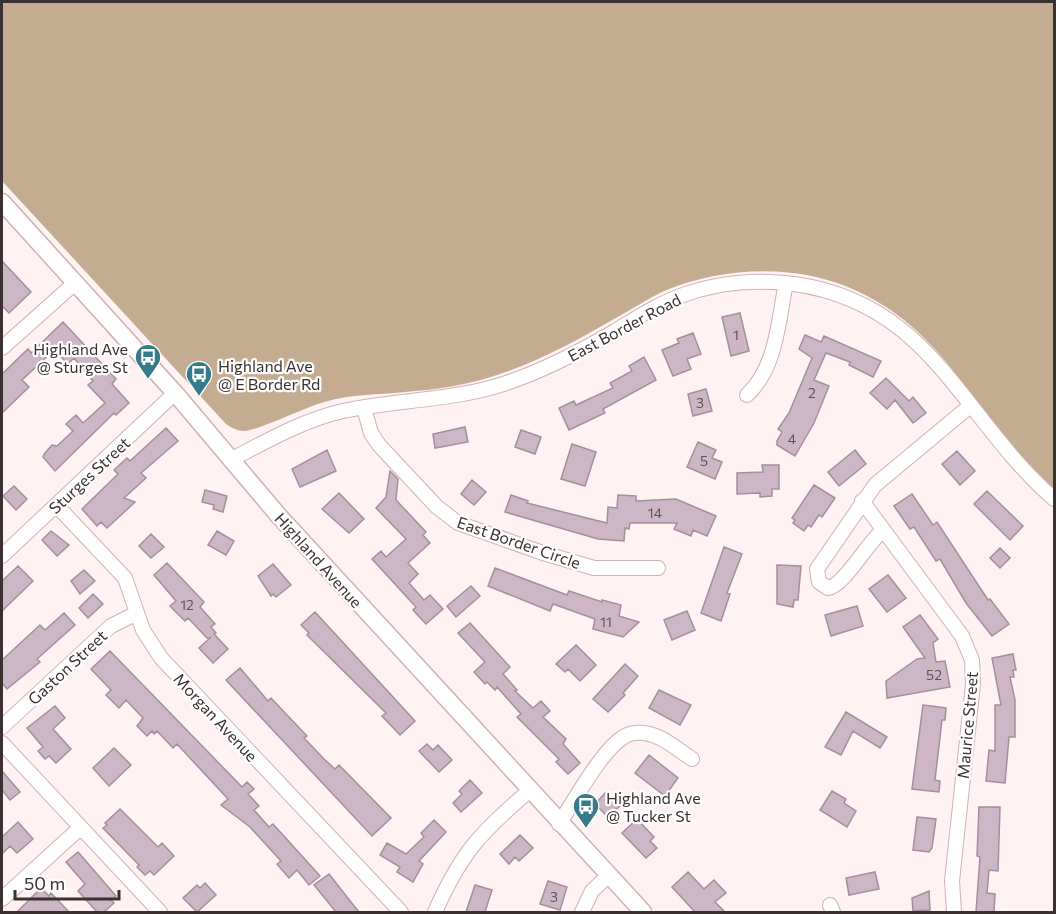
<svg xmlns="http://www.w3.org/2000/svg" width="1056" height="914" font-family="Commissioner,sans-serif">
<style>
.forest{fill:#c4ac90}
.building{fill:#cdb6c5;stroke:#a58f9d;stroke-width:1.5}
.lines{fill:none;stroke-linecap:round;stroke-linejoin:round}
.minor-casing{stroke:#cfb2b6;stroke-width:16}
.major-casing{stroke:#cfb2b6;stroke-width:19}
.minor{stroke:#fff;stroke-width:14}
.major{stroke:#fff;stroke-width:16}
.labels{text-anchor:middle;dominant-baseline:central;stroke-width:4.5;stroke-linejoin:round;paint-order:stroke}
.number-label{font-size:14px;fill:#605257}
.street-label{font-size:16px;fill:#3c3132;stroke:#fff}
.poi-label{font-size:16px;fill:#3c3132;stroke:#fff;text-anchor:start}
</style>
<rect width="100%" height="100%" fill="#fef2f3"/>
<path class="forest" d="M2 2H1054V490C980 428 953 336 859 292 800 263 724 266 664 291 647 299 631 310 614 319 576 341 536 363 494 376 466 385 434 390 405 392 378 395 350 394 324 402 306 407 257 431 244 431 237 431 232 428 226 424L2 181Z"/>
<path class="building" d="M2 261 31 292 9 313 2 306Z
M740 313 749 351 731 356 722 317Z
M63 322 116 379 112 384 129 403 116 415 114 413 55 471 43 457 45 453 52 445 57 446 73 431 66 424 76 415 83 423 105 403 88 385 93 381 74 358 68 364 55 351 52 352 22 380 29 387 2 413V374L28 349 31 353Z
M693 333 701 354 687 359 691 369 673 376 662 350 679 343 677 339Z
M805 335 821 342 824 336 881 361 873 377 849 365 850 362 826 353 814 380 829 386 814 423 795 456 777 445V441L782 432 778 429 789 413 812 358 799 349Z
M644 357 656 380 603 409 605 413 569 430 559 408 574 401 576 405 613 388 610 383 632 371 629 366Z
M886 378 909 401 913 397 926 413 913 423 895 400 887 409 870 393Z
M706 389 712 411 693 416 688 394Z
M465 427 468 442 435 448 433 434Z
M166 428 178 441 141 473 146 478 124 498 135 502 107 528 101 522 97 526 82 509 118 474 114 470 127 458 130 461Z
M521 430 541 437 535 454 515 447Z
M698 442 716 450 712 458 722 462 715 479 687 467Z
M572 444 596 452 585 486 561 479Z
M327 450 336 471 300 487 292 469Z
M855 450 866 464 839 486 828 472Z
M957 451 975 471 960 485 942 464Z
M762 465H779V489H772V496L760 497V493L737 494V473L763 472Z
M390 471 398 479 396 500 426 532 423 535 430 543 408 563 418 574 409 583 424 600 430 595 443 609 426 624 413 610 416 607 372 559 381 551 386 557 406 539 376 508 386 497Z
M472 480 486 492 474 505 461 494Z
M814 485 835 498 822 517 819 515 811 527 808 525 804 531 793 523 795 520 792 518Z
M14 486 27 499 16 510 3 496Z
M205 490 227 496 223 512 213 509 214 505 202 502Z
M987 491 1023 526 1010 540 974 504Z
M339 493 364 519 349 533 322 509Z
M912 494 933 525 937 522 988 600 990 599 1009 624 992 636 966 603 940 559 936 561 914 527 910 529 894 506Z
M511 495 528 501 527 503 607 523 608 507 617 508 618 495 636 496V501L676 499 716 516 707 536 693 530 691 536 674 529 677 523H630L629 529 625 528 624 541 598 539 505 512Z
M51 531 69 545 57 556 42 540Z
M217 531 234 541 226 555 208 545Z
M151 534 164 547 151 558 139 546Z
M724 547 742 554 727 593 730 594 721 621 701 613Z
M1000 548 1010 558 1000 568 990 558Z
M167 563 204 602 200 607 215 624 211 627 216 633 214 634 228 649 213 663 199 648 211 637 208 639 188 618 185 621 170 606 176 601 154 575Z
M273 564 291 585 276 597 273 594 271 596 258 576Z
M777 565 801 566 798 600H794L793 607 777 604Z
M18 566 33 581 2 611V581Z
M495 568 567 595 569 591 602 602V600L621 605 619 616 639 622 623 637 593 629 595 619 553 604 550 611 488 586Z
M84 570 95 581 80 594 71 581Z
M888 575 906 598 887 612 869 589Z
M471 586 480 596 456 617 447 606Z
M93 594 103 604 88 618 79 608Z
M857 606 863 626 831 636 825 615Z
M687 611 695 630 672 640 664 620Z
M315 612 415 721 400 735 382 716 386 713 307 635 309 633 301 625Z
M64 613 75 625 37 659 40 662 7 689 2 683V660L40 625 45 630Z
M920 615 938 639 933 643 936 662 945 661 950 687 887 698 886 681 917 659 925 658 903 627Z
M470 623 510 667 503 674 517 690 515 691 533 708 541 701 550 711 543 717 566 739 563 744 580 763 568 774 556 762 559 759 517 717 521 714 497 687 495 690 487 682 485 684 474 672 485 662 458 633Z
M576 645 596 665 580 681 568 669 565 672 556 664Z
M110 651 242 787 247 782 254 789 248 794 259 806 254 810 269 827 273 824 320 876 309 885 297 870 289 878 277 864 281 861 250 827 221 805 228 799 177 744 173 748 157 731 154 734 152 731 147 736 137 726 143 718 126 700 119 708 106 695 111 690 91 669Z
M1013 654 1016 670H1013L1014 677H1010L1015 700V737H1009L1005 783 986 781 989 750 995 751V705H1001L992 658Z
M625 664 638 676 623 693 625 695 608 712 593 699Z
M240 668 268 701 271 698 307 736 304 738 324 759 335 769 339 765 391 818 372 836 226 680Z
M659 690 691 705 680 725 649 708Z
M923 705 946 708 945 720H942L935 780 940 781 939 792 912 789Z
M55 706 65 718 53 729 71 749 56 763 49 756 45 759 38 751 43 747 27 728Z
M846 712 887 737 880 748 853 731 841 755 825 747Z
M427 744 433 750 438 745 452 760 439 772 419 751Z
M114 748 131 765 109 786 93 768Z
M649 755 678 778 665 796 635 773Z
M2 771 20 792 10 800 2 790Z
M470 780 482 793 461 812 453 803 462 794 459 791Z
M832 791 846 799 844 803 856 811 847 827 820 810Z
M606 792 620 806 608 817 595 804Z
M979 807H1000L998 871 989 870 987 893 995 894 994 912H976L980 857 977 856Z
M120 809 158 847 162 843 174 856 154 875 150 871 145 875 137 867 139 865 103 828 107 825 105 823Z
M917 817 936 819 932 848 929 852 913 850Z
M637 819 654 837 650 841 657 848 646 858 622 833Z
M434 820 446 832 419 861 423 864 413 882 397 872 400 867 380 855 387 843 406 854 424 837 421 833Z
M18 822 33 839 17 853 10 846 2 854V837Z
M520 835 533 848 519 861 515 857 509 864 500 854Z
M78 852 116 896 111 900 114 903 104 912H97L78 891 85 884 66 862Z
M688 872 704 889 714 880 726 893 715 902 725 912H695L672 887Z
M875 872 879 889 849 895 846 878Z
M329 874 347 897 359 912H336L314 885Z
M548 881 567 887 560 910 540 904Z
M205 883 216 895 197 912 183 898 197 885 200 888Z
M475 885 492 890 485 912H466Z
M41 888 49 896 51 893 69 912H17Z
M929 891 930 910 913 911 912 898Z"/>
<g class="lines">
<g class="minor-casing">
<path id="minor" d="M2 348 75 283
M747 395C777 367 778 321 786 283
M364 408 371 433 379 445 437 507 458 523 543 553 594 568H658
M230 460C267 441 303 420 343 411 400 399 457 401 512 381 546 369 579 352 610 334 635 319 659 303 686 294 720 282 759 279 794 284 932 303 961 418 1054 499
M862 501 962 636 972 660 973 684 952 881 954 912
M56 505 125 578 143 630 161 658 401 912
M883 530C868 542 843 587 828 588L819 582 817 569 875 485 970 406
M2 556 175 393
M2 727 111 626 137 613
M2 743 160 912
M559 824C574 801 601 752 622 738 628 733 636 732 644 733 662 735 678 750 692 759
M2 899 80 828
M830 905 833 912
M435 912C461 853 480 833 529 791
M582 912 592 891 608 876"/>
</g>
<g class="major-casing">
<path id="major" d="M2 202 175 393 278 515 643 912"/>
</g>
<use href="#minor" class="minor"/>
<use href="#major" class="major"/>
</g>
<defs>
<g id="bus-pin" transform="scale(1.35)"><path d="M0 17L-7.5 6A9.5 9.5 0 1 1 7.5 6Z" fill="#377a8a" stroke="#fff"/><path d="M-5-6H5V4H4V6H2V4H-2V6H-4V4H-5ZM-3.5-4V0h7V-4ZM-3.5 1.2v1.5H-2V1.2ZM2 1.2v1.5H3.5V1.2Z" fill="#fff"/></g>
</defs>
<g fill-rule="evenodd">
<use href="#bus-pin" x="148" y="357"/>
<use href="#bus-pin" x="199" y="374"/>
<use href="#bus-pin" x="586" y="806"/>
</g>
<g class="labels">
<g class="number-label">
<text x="736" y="334">1</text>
<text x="812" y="392">2</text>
<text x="700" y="402">3</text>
<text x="792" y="438">4</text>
<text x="704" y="460">5</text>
<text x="655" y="512">14</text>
<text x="187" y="604">12</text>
<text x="606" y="621">11</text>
<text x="934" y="674">52</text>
<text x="554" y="896">3</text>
</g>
<g class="street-label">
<text transform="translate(624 327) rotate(-28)">East Border Road</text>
<text transform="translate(89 475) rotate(-43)">Sturges Street</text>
<text transform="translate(519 542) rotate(19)">East Border Circle</text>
<text transform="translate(319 560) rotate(48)">Highland Avenue</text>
<text transform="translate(67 667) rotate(-43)">Gaston Street</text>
<text transform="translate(216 717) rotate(47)">Morgan Avenue</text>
<text transform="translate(967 725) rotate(-85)">Maurice Street</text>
</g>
<g class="poi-label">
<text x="128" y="348" text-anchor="end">Highland Ave<tspan x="128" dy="18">@ Sturges St</tspan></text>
<text x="218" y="365">Highland Ave<tspan x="218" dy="18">@ E Border Rd</tspan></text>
<text x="606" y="797">Highland Ave<tspan x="606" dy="18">@ Tucker St</tspan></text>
</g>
</g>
<rect width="1056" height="914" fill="none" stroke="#3c3132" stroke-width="6"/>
<path d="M15 890v9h104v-9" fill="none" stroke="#3c3132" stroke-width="3"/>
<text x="24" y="890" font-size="18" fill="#3c3132" stroke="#ffffff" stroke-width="4.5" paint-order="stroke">50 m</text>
</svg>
